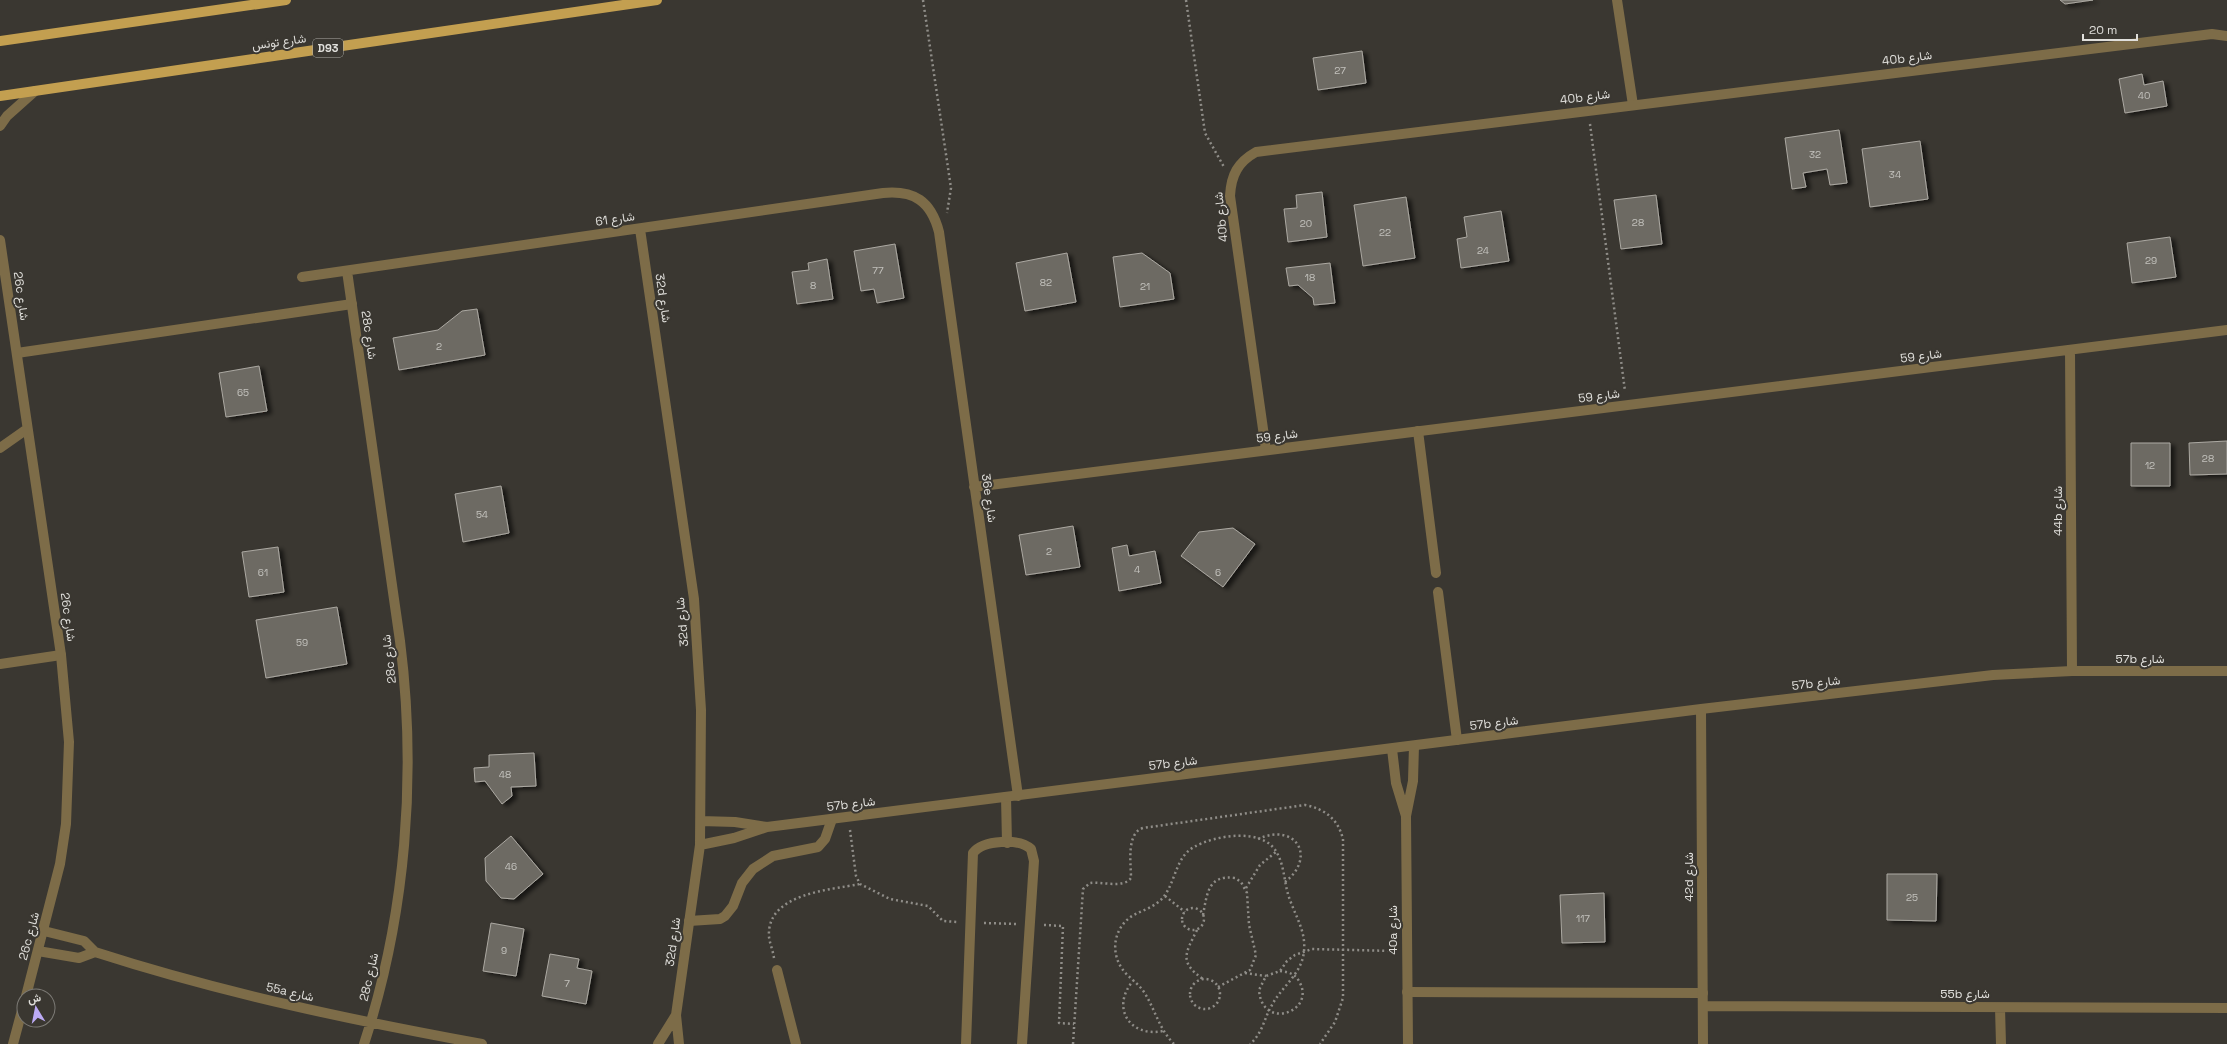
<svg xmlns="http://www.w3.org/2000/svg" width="2227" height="1044" font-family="'Space Grotesk',Vazirmatn,sans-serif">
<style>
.building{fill:#6d6a64;stroke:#aca9a2;filter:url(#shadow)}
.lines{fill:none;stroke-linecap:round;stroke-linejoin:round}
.path{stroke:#8f8d88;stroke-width:2.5;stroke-dasharray:2 3;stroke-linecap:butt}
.service{stroke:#7d6c48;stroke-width:10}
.minor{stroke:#7d6c48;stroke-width:10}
.primary{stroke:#c39f50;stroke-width:10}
.labels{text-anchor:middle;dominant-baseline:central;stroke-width:4;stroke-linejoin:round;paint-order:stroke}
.number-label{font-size:10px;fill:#c3c2bd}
.shield{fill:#3a3731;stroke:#aeada8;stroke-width:1}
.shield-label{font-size:11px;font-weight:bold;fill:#e0dfdb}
.street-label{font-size:12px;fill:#e0dfdb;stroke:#3a3731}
</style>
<defs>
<filter id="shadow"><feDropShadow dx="4.5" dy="2.5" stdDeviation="2" flood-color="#0009"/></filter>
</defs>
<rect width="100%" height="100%" fill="#3a3731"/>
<path class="building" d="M2060 0H2093L2065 4Z
M1362 51 1366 83 1318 90 1313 58Z
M2142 74 2144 85 2163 81 2167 106 2125 113 2119 79Z
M1839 130 1847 183 1830 185 1827 169 1803 173 1806 187 1792 189 1785 138Z
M1920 141 1928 199 1870 207 1862 149Z
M1322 192 1327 237 1288 242 1284 209 1297 208 1296 195Z
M1656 195 1662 244 1621 249 1614 200Z
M1406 197 1415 258 1363 266 1354 205Z
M1501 211 1509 261 1461 268 1457 239 1467 237 1464 217Z
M2170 237 2176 277 2132 283 2127 243Z
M895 244 904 298 877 303 874 289 861 291 854 251Z
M1067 253 1076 302 1025 311 1016 263Z
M1142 253 1170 273 1174 299 1120 307 1113 257Z
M827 259 833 299 797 304 792 272 809 270 808 263Z
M1330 263 1335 303 1314 305 1313 298 1298 285 1289 286 1286 268Z
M477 309 485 355 399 370 393 338 438 330 462 311Z
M259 366 267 411 226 417 219 373Z
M2227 441V474L2190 475 2189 443Z
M2131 443H2170V486H2131Z
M501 486 509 533 463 542 455 494Z
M1073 526 1080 567 1026 575 1019 535Z
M1233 528 1255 544 1223 587 1181 556 1199 532Z
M1127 545 1129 556 1155 551 1161 583 1119 591 1112 548Z
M278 547 284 592 249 597 242 552Z
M337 607 347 664 266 678 256 620Z
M534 753 536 786 511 787 512 796 502 804 485 781 475 782 474 768 489 767V755Z
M511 836 543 874 514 899 501 898 486 881 485 858Z
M1887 874H1937L1936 921 1887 920Z
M1604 893 1605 942 1562 943 1560 895Z
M491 923 524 929 516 976 483 971Z
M550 954 579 959 577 968 592 971 586 1004 542 996Z"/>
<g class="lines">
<path class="path" d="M923 0 951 188 947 213
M1186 0 1205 133 1224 167
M1590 124 1625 391
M850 830 856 876 860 884 890 899 928 906 943 921 957 922
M1258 839C1296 822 1317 857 1285 882
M1246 888 1260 865 1277 851
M1165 896 1185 912
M1182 919a11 11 0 1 1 22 0a11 11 0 1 1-22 0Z
M1203 915C1207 894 1208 874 1235 878L1241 882 1247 893 1249 925 1256 955 1250 970 1218 987
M984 923 1017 924
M1044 925 1063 926 1059 1023 1074 1024
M1197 930C1185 954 1179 962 1203 979
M774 958C773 951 770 944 769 937 766 893 830 890 860 884
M1280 971C1289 972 1296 974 1300 983 1315 1012 1262 1031 1259 990L1266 976 1280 971 1287 961 1295 955 1312 949 1393 951
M1245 973 1266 976
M1190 994a15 15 0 1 1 30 0a15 15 0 1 1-30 0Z
M1134 980C1110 1006 1129 1038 1163 1031
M1073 1044 1083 889 1090 883C1101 881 1123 889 1131 878 1131 864 1126 833 1143 828L1305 805C1325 809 1338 819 1343 839V998L1335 1022 1320 1044
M1174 1044C1159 1029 1155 1009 1144 992 1138 983 1129 978 1123 970 1111 954 1113 932 1128 919 1136 912 1148 910 1157 903 1176 890 1173 858 1194 847 1215 835 1264 827 1277 853 1285 867 1284 885 1290 900 1296 917 1306 932 1304 951 1302 974 1282 986 1272 1005 1264 1018 1263 1033 1250 1044"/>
<path class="service" d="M1617 0 1633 105
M17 353 352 304
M1418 431 1436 573
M1438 592 1457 740
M0 664 61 655
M1006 797 1007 843
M689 921 720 919 725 916 733 906 742 883 753 869 773 856 818 847 825 839 832 819
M777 970 796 1044
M1407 992 1703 993
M966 1044 973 853C983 840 1019 838 1031 849L1034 861 1022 1044"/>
<path class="minor" d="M0 126 7 116 35 91
M640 229 694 599 701 710 700 845 676 1015 679 1044
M0 240 61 655 69 742 66 824 60 864 26 996
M347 271 400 641C417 775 406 915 364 1044
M302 277 883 193C914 190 931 201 939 232L1018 796
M2070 350 2072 671
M0 448 27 429
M1266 450 1230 196C1231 175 1238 162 1256 152L2212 34 2227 36
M974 487 2227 330
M1701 709 1703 1044
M1392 749 1396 783 1406 816
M701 821 735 822 767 827
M700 845 734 838 767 827 1701 709 1993 675 2072 671H2227
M44 931 84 941 95 952C222 993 351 1020 482 1044
M38 951 79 958 95 952
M1703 1006 2227 1008
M2000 1008 2001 1044
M13 1044 24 1003
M658 1044 676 1015
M1408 1044 1406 816 1413 781 1414 746"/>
<path class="primary" d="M0 41 286 0
M0 96 657 0"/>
</g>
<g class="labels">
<g class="number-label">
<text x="1340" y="70">27</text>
<text x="2144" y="95">40</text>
<text x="1815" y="154">32</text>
<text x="1895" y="174">34</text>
<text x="1638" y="222">28</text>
<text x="1306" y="223">20</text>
<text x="1385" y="232">22</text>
<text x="1483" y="250">24</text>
<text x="2151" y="260">29</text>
<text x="878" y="270">77</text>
<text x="1310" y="277">18</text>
<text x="1046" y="282">82</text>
<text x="813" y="285">8</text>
<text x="1145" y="286">21</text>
<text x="439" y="346">2</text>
<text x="243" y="392">65</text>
<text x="2208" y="458">28</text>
<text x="2150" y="465">12</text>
<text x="482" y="514">54</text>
<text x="1049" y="551">2</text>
<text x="1137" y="569">4</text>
<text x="263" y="572">61</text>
<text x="1218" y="572">6</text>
<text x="302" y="642">59</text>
<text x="505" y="774">48</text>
<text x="511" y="866">46</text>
<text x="1912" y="897">25</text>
<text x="1583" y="918">117</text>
<text x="504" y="950">9</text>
<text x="567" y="983">7</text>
</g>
<rect class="shield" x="313" y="39" width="30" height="18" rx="3"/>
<g class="shield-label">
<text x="328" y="48">D93</text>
</g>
<g class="street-label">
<text transform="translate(279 42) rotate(-8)">شارع تونس</text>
<text transform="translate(1907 58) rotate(-7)">40b شارع</text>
<text transform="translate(1585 97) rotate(-7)">40b شارع</text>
<text transform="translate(1221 217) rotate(-96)">40b شارع</text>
<text transform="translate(615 219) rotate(-8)">شارع 61</text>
<text transform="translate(21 296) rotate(82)">26c شارع</text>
<text transform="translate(663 298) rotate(82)">32d شارع</text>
<text transform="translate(369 335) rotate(82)">28c شارع</text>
<text transform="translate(1921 356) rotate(-7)">شارع 59</text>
<text transform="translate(1599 396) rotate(-7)">شارع 59</text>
<text transform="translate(1277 436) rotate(-7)">شارع 59</text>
<text transform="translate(989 498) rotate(82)">36e شارع</text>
<text transform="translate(2058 511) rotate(-90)">44b شارع</text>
<text transform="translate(68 617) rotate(82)">26c شارع</text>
<text transform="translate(682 622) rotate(-95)">32d شارع</text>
<text transform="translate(389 659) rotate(-97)">28c شارع</text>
<text x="2140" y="659">57b شارع</text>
<text transform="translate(1816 683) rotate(-7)">57b شارع</text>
<text transform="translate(1494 723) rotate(-7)">57b شارع</text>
<text transform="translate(1173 763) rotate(-7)">57b شارع</text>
<text transform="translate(851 804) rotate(-7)">57b شارع</text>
<text transform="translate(1689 877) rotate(-90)">42d شارع</text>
<text transform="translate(1393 930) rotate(-90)">40a شارع</text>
<text transform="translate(29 936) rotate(-75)">26c شارع</text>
<text transform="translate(673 942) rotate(-82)">32d شارع</text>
<text transform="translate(369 977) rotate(-77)">28c شارع</text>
<text transform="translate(290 992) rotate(13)">55a شارع</text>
<text x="1965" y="994">55b شارع</text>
</g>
</g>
<g transform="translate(36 1008) rotate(350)"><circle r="19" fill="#3a3731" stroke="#7c7a75"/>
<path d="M0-3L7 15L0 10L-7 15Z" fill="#bcaaf5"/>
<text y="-6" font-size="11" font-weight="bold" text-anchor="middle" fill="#e0dfdb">ش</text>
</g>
<path d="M2083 34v6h54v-6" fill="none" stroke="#e0dfdb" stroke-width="2"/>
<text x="2089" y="34" font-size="12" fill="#e0dfdb" stroke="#3a3731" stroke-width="3" paint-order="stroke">20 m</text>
</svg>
